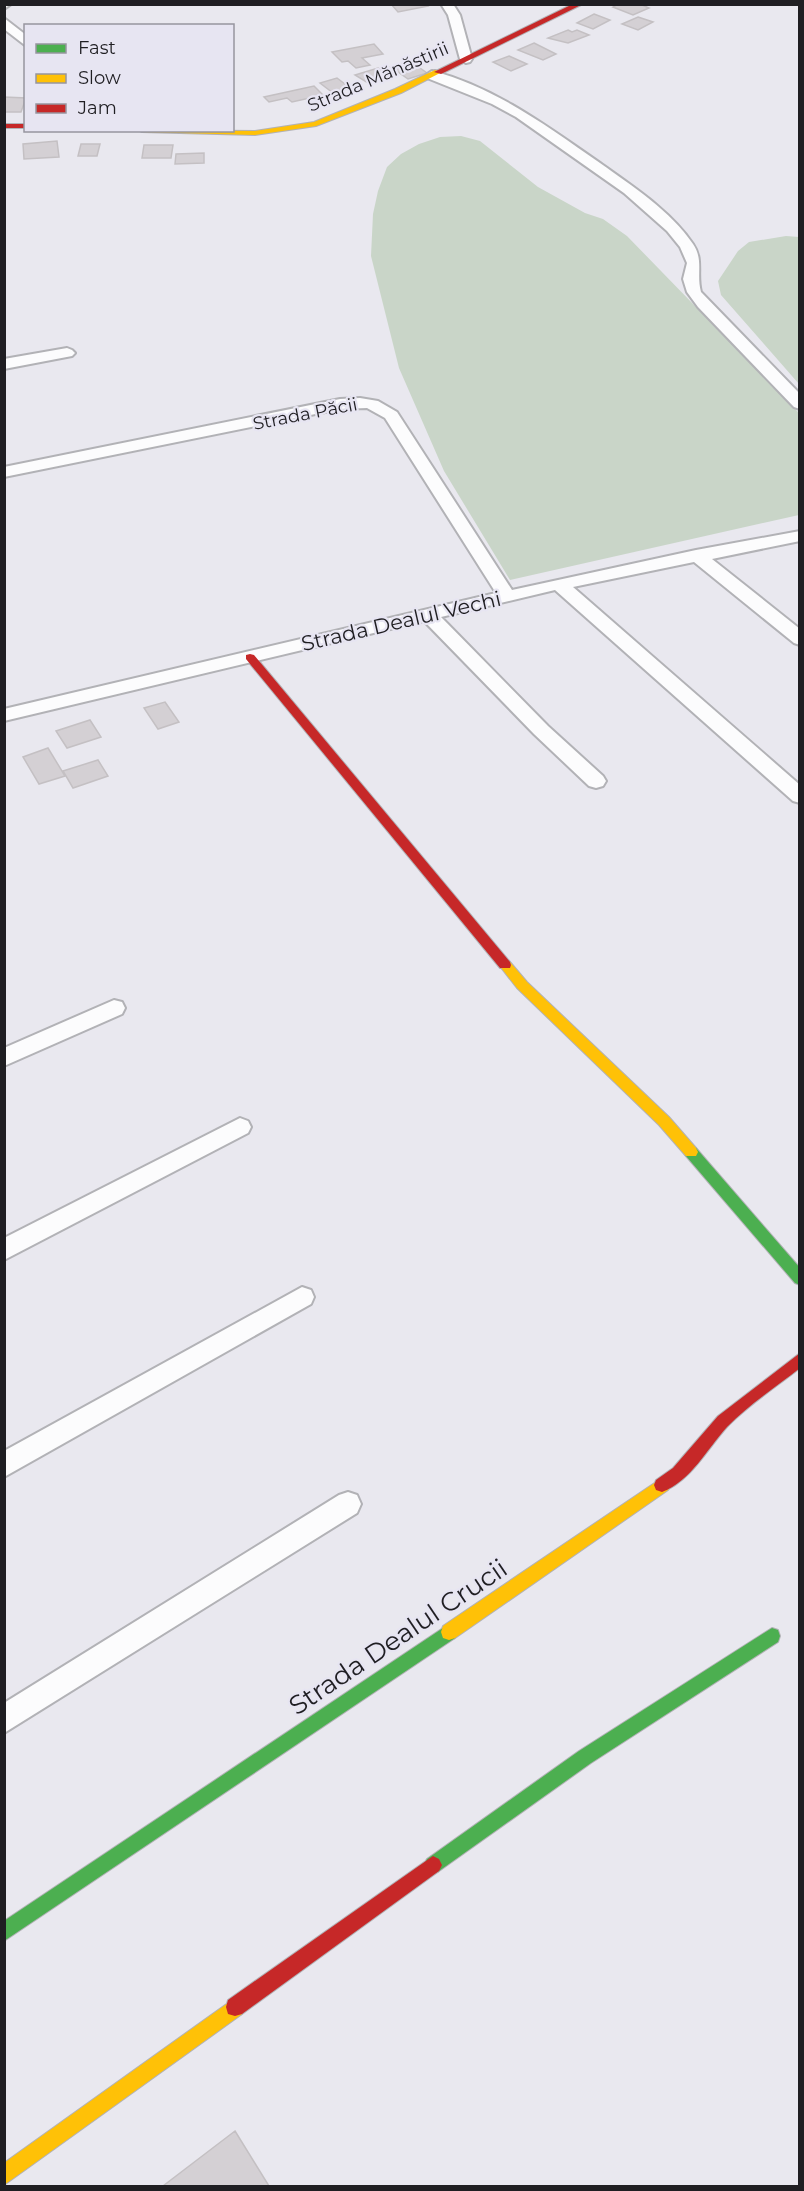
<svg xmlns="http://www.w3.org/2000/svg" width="804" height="2191" font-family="Montserrat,sans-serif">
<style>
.green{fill:#c9d5c8}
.building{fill:#d4d0d4;stroke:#c4c0c3;stroke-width:1.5}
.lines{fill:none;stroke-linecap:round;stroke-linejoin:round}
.street-casing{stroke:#b2b2b6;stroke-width:4}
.fast-casing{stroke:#b2b2b6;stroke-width:2}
.slow-casing{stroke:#b2b2b6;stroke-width:2}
.jam-casing{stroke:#b2b2b6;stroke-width:2}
.street{fill:#fcfcfd;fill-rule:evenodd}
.fast{fill:#4caf50;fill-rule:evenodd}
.slow{fill:#ffc107;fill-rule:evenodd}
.jam{fill:#c62828;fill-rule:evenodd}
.labels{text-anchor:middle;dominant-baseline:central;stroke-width:4.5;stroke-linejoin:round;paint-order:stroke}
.far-street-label{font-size:18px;fill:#1f1e22;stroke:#e7e5f2}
.street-label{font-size:21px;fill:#1f1e22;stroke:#e7e5f2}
.near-street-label{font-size:26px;fill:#1f1e22;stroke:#e7e5f2}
</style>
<rect width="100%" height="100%" fill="#e9e8ef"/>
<path class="green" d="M461 136 480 141 538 187 585 213 603 219 627 236 798 412 800 415 799 515 510 580 444 471 399 368 371 256 373 214 378 191 387 167 401 154 419 144 440 137Z
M786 236 799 237V384L721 295 718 281 738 251 749 242Z"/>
<path class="building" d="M391 4H426L428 6 398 12Z
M618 4H640L649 8 633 15 613 7Z
M594 14 610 20 593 29 577 23Z
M638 17 653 22 638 30 622 24Z
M568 30 572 32 577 30 589 35 568 43 548 38Z
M534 43 556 54 543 60 518 50Z
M374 44 383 54 362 58 370 65 356 68 348 61 342 62 332 52Z
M509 56 527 64 511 71 493 62Z
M410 61 427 73 408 79 391 67Z
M378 68 391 75 368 83 355 75Z
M337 78 350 88 333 93 320 83Z
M314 86 323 95 292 102 287 98 269 102 264 97Z
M4 97 26 98 21 112H4Z
M57 141 59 157 24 159 23 144Z
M81 144H100L97 156H78Z
M144 145H173L171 158H142Z
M204 153V163L175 164 176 154Z
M165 702 179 722 158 729 144 708Z
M90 720 101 737 67 748 56 731Z
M48 748 65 776 39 784 23 757Z
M98 760 108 776 73 788 63 771Z
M235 2131 269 2186H163Z"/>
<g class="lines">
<g class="street-casing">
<path id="street" d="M4 4H11L4 9Z
M441 4H453L460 15 472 59 470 62 466 63 460 59 448 15Z
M4 18 26 35V46L4 29Z
M432 71C495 87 548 127 600 163 632 186 671 211 693 244 704 260 696 274 701 292L800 394V409L794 407 698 307 687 292 683 279 687 263 680 247 667 231 624 193 516 117 492 104 427 78 426 75Z
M67 348 72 350 75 353 72 356 4 369V359Z
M360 398 378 401 397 412 512 590 696 550 800 531V541L712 559 800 629V645L794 643 694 562 573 587 800 785V803L793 801 555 590 441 617 548 726 603 776 606 781 603 786 596 788 589 786 534 734 424 621 4 721V709L496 593 385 418 367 408 340 409 4 477V467L340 399Z
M114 1000 122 1002 125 1008 122 1014 4 1066V1048Z
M240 1118 248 1121 251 1127 248 1133 4 1260V1238Z
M302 1287 311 1290 314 1297 311 1304 4 1477V1451Z
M348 1492 357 1495 361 1504 357 1513 4 1733V1703L339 1495Z"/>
</g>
<g class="fast-casing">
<path id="fast" d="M691 1147 696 1148 800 1268V1285L795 1283 686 1156 684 1152 686 1148Z
M449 1624 455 1626 457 1632 455 1638 4 1941V1921Z
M772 1628 778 1630 780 1636 778 1642 591 1763 439 1871 433 1874 427 1871 424 1865 427 1859 579 1751Z"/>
</g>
<g class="slow-casing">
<path id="slow" d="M435 70 442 72 401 93 316 126 255 135 142 132 138 130 255 131 314 122 395 89Z
M505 960 510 962 527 982 669 1117 696 1148 698 1152 696 1156H686L659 1125 517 988 499 965Z
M662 1478 668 1480 670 1485 668 1490 455 1638 449 1640 443 1638 441 1632 443 1626Z
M235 1998 242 2000 244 2007 242 2014 4 2185V2163Z"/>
</g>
<g class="jam-casing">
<path id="jam" d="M573 4H583L441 74 434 72Z
M4 124H26V128H4Z
M250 654 254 655 510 962 511 965 510 968H500L246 659V655Z
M800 1353V1368C776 1387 748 1405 727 1427 707 1449 691 1481 662 1492L656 1490 654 1485 656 1480 673 1468 718 1416Z
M433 1856 439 1859 442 1865 439 1871 242 2014 235 2016 228 2014 226 2007 228 2000Z"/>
</g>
<use href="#street" class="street"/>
<use href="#fast" class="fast"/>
<use href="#slow" class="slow"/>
<use href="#jam" class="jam"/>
</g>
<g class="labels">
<g class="far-street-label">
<text transform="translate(378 77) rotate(-23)">Strada Mănăstirii</text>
<text transform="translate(305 414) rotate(-11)">Strada Păcii</text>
</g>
<g class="street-label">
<text transform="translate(401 621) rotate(-13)">Strada Dealul Vechi</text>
</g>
<g class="near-street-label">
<text transform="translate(398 1637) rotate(-34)">Strada Dealul Crucii</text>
</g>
</g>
<rect width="804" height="2191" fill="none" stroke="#1f1e22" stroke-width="12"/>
<rect x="24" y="24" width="210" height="108" fill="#e7e5f2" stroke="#97959f" stroke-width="1.5"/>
<rect x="36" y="44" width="30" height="9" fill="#4caf50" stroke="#97959f" stroke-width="1.5"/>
<text x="78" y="54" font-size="18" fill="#1f1e22">Fast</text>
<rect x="36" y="74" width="30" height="9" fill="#ffc107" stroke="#97959f" stroke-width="1.5"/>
<text x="78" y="84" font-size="18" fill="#1f1e22">Slow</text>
<rect x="36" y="104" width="30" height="9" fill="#c62828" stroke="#97959f" stroke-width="1.5"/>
<text x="78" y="114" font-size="18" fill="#1f1e22">Jam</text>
</svg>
